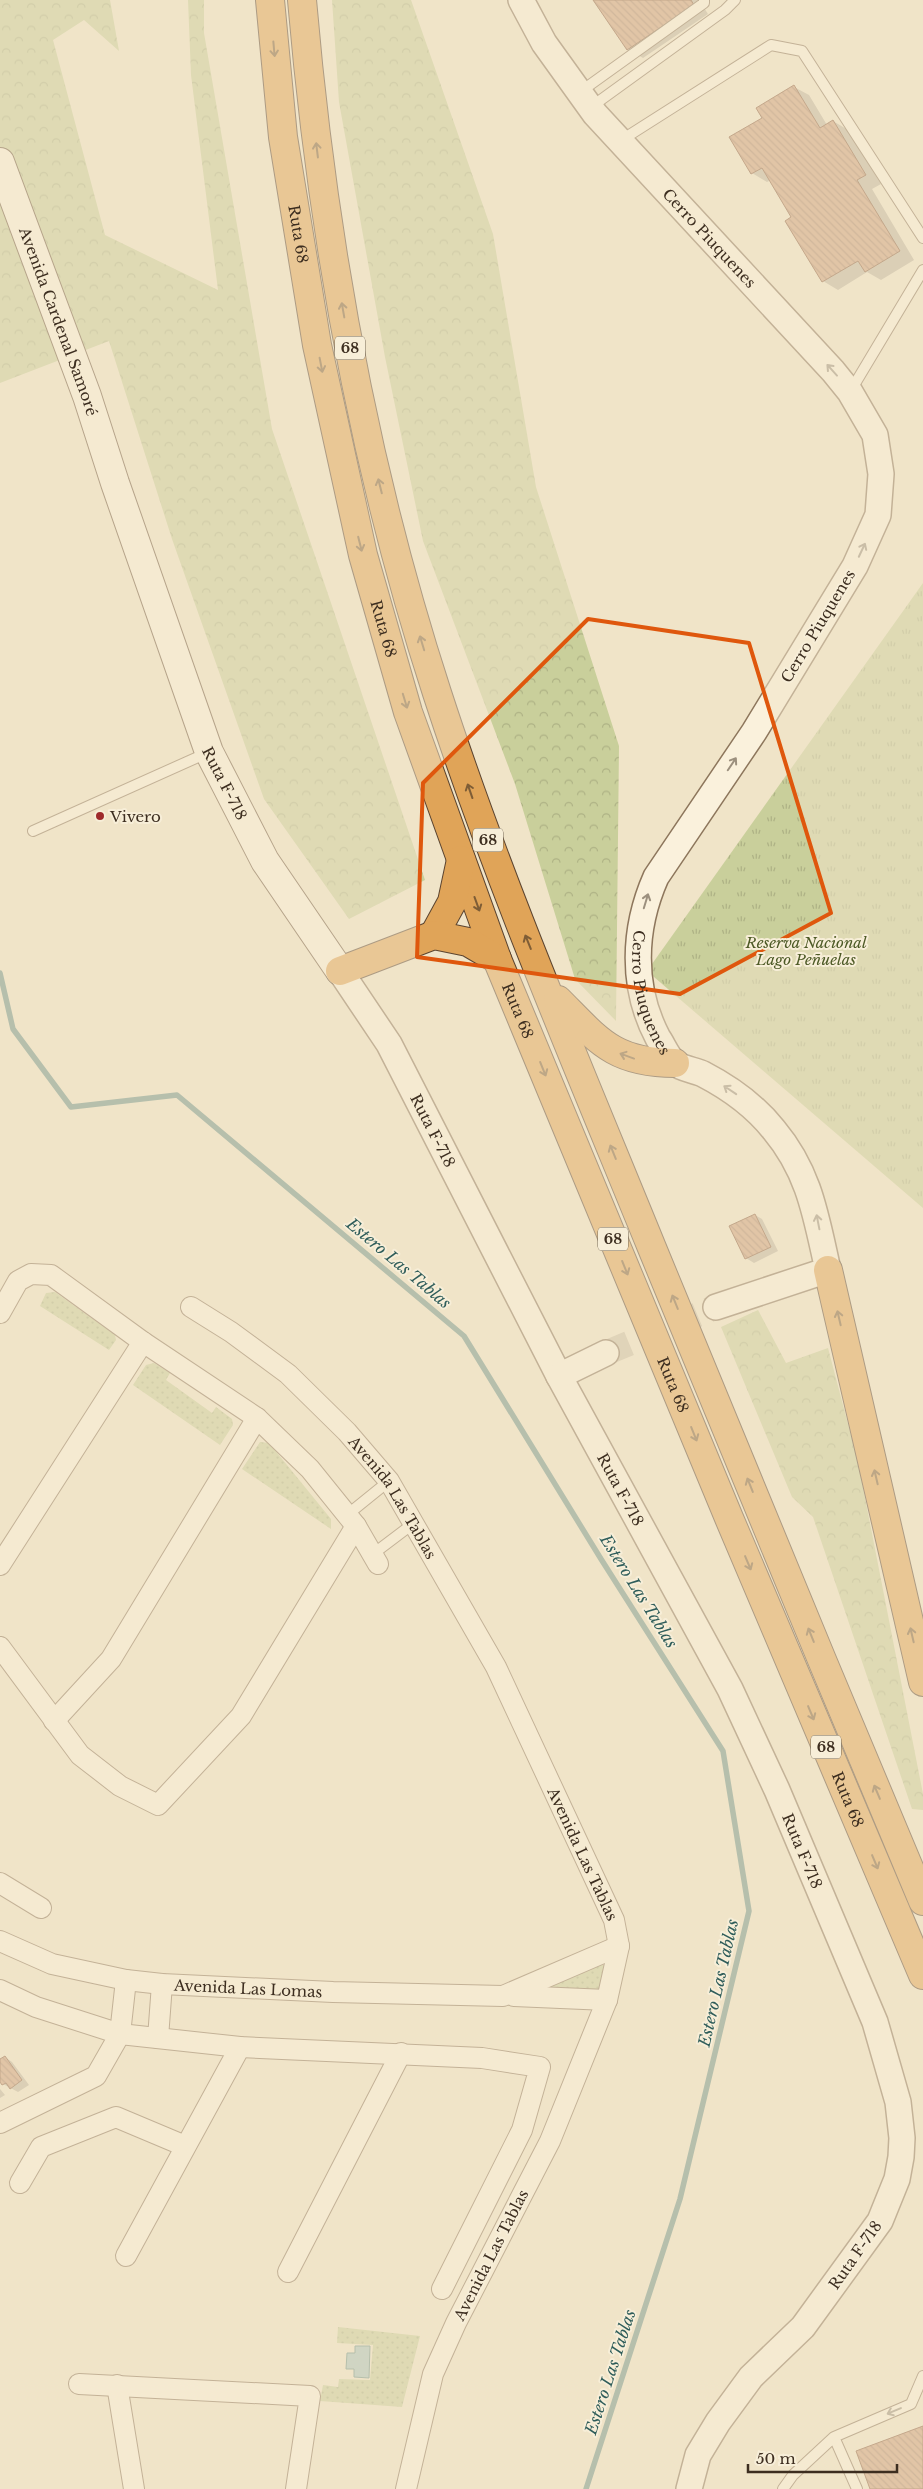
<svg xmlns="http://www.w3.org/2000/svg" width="923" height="2489" font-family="'Libre Baskerville',serif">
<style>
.grass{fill:url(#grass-dots)}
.forest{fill:url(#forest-crowns)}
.park{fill:url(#park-tufts)}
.water{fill:#a9c4bc;stroke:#6f938a}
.shadow{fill:#0003}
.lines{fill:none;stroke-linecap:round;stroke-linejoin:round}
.stream{stroke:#6f938a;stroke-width:5.5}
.building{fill:url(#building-back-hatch);stroke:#8d5f41}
.tertiary-tunnel{stroke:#ccc0a6;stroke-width:25;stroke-dasharray:25 12;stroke-linecap:butt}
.service-casing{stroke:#8d765c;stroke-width:12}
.minor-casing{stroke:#8d765c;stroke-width:22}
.tertiary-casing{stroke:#8d765c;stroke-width:28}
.secondary-casing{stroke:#6f573f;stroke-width:30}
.motorway-casing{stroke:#5b4430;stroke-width:30}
.service{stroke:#faf1dc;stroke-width:10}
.minor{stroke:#faf1dc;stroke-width:20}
.tertiary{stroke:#faf1dc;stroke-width:25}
.secondary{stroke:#faf1dc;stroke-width:28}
.motorway{stroke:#e0a458;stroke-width:28}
.oneway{stroke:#7e5d36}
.oneway2{stroke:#9c907e}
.marked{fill:none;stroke:#df570d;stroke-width:4;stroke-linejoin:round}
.poi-dot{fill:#9e2a2b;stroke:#f7eed8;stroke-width:2}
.labels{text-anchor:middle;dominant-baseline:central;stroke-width:4;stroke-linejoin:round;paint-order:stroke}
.shield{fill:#f7eed8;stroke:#756857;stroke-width:1}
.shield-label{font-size:14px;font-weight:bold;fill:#3d2e20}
.street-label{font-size:15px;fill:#3d2e20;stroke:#f7eed8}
.poi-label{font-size:15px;fill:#3d2e20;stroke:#f7eed8;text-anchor:start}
.park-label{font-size:15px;font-style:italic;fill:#4d5a26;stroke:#f7eed8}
.water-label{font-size:16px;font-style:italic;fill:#2f5d5a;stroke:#f7eed8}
</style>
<defs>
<pattern id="grass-dots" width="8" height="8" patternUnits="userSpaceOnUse" patternTransform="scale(1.25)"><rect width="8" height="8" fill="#c9cf9b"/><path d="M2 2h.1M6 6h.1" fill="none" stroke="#aeb285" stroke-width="1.8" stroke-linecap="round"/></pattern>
<pattern id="forest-crowns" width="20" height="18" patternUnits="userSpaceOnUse" patternTransform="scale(1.25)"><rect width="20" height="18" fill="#c9cf9b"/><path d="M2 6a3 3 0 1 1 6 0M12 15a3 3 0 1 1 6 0" fill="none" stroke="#aeb285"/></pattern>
<pattern id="park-tufts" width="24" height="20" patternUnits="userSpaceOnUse" patternTransform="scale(1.25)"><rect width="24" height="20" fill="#c9cf9b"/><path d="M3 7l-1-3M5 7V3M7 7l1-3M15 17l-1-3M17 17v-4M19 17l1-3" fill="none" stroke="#aeb285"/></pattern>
<pattern id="building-back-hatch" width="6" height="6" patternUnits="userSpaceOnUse" patternTransform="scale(1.25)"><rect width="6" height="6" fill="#cf9f7d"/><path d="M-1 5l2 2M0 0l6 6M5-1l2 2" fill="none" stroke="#a98266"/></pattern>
</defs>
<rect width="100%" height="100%" fill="#f0e4c8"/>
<path class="grass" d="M55 1292 115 1335 116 1340 109 1350 40 1306 46 1293Z
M154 1363 170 1373 166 1380 212 1413 216 1407 232 1419 233 1425 220 1445 133 1385 146 1365Z
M260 1442 269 1443 331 1519V1529L242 1469Z
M602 1964 605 1966 598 1992 545 1989Z
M338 2327 420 2336 402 2407 320 2401 323 2385 338 2387 339 2379 370 2380 373 2345 337 2343Z"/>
<path class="forest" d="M0 0H110L119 51 84 20 53 40 105 235 218 290 191 75 188 0H204V33L272 429 425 880 349 919 264 799 172 539 109 341 0 383Z
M332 0H411L493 234 536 487 619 746 616 1021 575 979 515 784 423 541 385 357 339 102Z
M758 1310 786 1363 828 1348 858 1462 923 1794V1810L912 1809 813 1517 792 1497 721 1327Z"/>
<path class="park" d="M923 583V1208L647 971Z"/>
<path class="water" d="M355 2346H370L369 2378 354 2377V2369H346L347 2353H355Z"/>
<path class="shadow" d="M594 0H699L708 14 643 58 628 49Z
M794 87 809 95 827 125 833 121 848 130 881 184 872 189 914 260 881 280 867 272 838 290 823 281 793 217 771 180 767 182 752 173 763 118Z
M755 1215 762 1219 778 1251 754 1263 746 1258 731 1227Z
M5 2057 12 2062 29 2085 18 2092 3 2084 0 2080V2061Z
M0 2089 5 2095 0 2098Z"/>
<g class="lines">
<path class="stream" d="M0 973 13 1029 71 1107 177 1095 464 1336 601 1559 723 1751 749 1911 680 2199 586 2489"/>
</g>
<path class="building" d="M593 0H691L694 5 627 50Z
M794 85 820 128 833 120 866 175 857 180 900 251 865 272 858 261 822 282 785 221 791 217 762 168 751 174 729 137 762 118 756 108Z
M755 1214 771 1247 745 1259 729 1226Z
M5 2056 22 2080 10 2089 6 2083 2 2085 0 2082V2059Z
M923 2426V2489H870L856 2451Z"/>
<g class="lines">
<path class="tertiary-tunnel" d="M606 1353 716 1307"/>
<g class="service-casing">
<path id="service" d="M580 92 704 3V0
M591 107 725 10 735 0
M620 141 771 45 802 51 923 238
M850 392 923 270
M33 831 207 753
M347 1515 389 1481
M373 1554 414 1523
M834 2437 857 2489
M783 2489 793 2475 834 2437 911 2404 923 2376"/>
</g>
<g class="minor-casing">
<g id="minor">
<path id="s1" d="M191 1307 231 1332 288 1374 347 1432 389 1481 496 1667 614 1920 619 1946 607 2000 550 2141 456 2323 433 2374 406 2489"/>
<path d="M0 1313 18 1281 31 1274 51 1275 143 1342 257 1418 310 1469 356 1526 378 1564"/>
<path d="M0 1565 143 1342"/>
<path d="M0 1647 80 1755 120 1786 158 1805 241 1716 356 1526"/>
<path d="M54 1721 111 1659 257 1418"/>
<path d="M0 1883 41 1908"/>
<path id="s2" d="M0 1941 52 1964 126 1980 162 1984 333 1992 503 1996 619 1946"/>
<path d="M0 1990 36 2007 120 2034 240 2047 482 2058 540 2067 522 2130 442 2289"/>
<path d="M514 1996 607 2000"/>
<path d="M158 2038 162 1984"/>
<path d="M0 2123 96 2076 120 2034 126 1980"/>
<path d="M20 2183 41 2147 116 2117 185 2146"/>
<path d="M126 2256 240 2047"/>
<path d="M288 2272 401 2053"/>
<path d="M79 2384 310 2396 296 2489"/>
<path d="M117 2385 134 2489"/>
</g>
</g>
<g class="tertiary-casing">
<g id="tertiary">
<path id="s3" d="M521 0 544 43 595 114 833 371 850 392 875 435 881 474 878 515 855 566 754 732 656 877C633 929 631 987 658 1038 663 1045 668 1058 675 1063 682 1069 695 1070 703 1074 730 1088 755 1106 774 1130 810 1173 816 1217 828 1270L716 1307"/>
<path id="s4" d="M340 971 389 1044 559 1376 730 1689 777 1790 875 2022 898 2102 902 2138 901 2157 897 2179 880 2221 803 2327 751 2377 718 2422 698 2455 689 2489"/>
<path d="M559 1376 606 1353"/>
</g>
</g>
<g class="secondary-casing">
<g id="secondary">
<path id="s5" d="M0 162 87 396 115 483 209 752 265 861 340 971"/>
</g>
</g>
<g class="motorway-casing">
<g id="motorway">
<path id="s6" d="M270 0 283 137 317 345 363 555 408 712 497 959 729 1518 923 1975"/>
<path d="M302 0C322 234 364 469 437 693 498 881 577 1064 652 1248 742 1466 831 1684 923 1901"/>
<path d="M434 935 452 902 461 860"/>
<path d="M340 971 434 935 468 942 497 959"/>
<path d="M558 1000C598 1040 613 1063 675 1063"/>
<path d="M828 1270 923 1682"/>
</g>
</g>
<use href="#service" class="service"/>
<use href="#minor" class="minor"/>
<use href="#tertiary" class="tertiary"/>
<use href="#secondary" class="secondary"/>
<use href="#motorway" class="motorway"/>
</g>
<defs><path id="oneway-shaft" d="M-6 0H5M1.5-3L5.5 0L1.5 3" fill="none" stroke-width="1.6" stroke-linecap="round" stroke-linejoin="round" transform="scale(1.25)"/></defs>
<g class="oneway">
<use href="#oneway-shaft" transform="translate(274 49) rotate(85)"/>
<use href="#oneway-shaft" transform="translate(317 150) rotate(-97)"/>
<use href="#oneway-shaft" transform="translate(343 310) rotate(-100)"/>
<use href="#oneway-shaft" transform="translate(321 365) rotate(79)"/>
<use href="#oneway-shaft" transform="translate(380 486) rotate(-104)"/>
<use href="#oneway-shaft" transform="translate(360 544) rotate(76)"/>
<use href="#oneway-shaft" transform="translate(422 643) rotate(-107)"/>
<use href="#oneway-shaft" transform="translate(405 701) rotate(73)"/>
<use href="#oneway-shaft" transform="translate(470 791) rotate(-109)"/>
<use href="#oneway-shaft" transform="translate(477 904) rotate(70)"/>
<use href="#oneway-shaft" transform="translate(528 942) rotate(-112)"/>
<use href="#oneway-shaft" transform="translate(627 1056) rotate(-160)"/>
<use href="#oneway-shaft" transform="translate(543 1069) rotate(68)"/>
<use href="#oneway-shaft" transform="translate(613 1152) rotate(-112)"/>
<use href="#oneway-shaft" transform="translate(625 1268) rotate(68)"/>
<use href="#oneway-shaft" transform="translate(675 1302) rotate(-112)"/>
<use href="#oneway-shaft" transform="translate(839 1318) rotate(-103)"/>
<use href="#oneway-shaft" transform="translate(694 1434) rotate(68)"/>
<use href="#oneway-shaft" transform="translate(876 1477) rotate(-103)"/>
<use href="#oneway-shaft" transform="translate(750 1485) rotate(-112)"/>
<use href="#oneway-shaft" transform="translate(748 1563) rotate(67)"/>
<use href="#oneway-shaft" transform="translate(811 1635) rotate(-112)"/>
<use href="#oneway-shaft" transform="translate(912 1635) rotate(-103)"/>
<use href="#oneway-shaft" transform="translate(811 1713) rotate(67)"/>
<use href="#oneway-shaft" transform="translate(877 1792) rotate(-113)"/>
<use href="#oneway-shaft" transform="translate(875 1862) rotate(67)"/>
</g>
<g class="oneway2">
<use href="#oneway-shaft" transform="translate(832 370) rotate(-132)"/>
<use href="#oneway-shaft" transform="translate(862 550) rotate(-65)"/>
<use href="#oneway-shaft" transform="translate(732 764) rotate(-56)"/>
<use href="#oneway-shaft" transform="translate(646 901) rotate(-73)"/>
<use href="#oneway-shaft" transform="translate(730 1090) rotate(-146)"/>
<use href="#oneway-shaft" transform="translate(818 1222) rotate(-101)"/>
<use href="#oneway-shaft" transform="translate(894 2411) rotate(157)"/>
</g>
<path d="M0 0H923V2489H0ZM588 619 749 643 831 913 680 994 417 957 423 783Z" fill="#f0e4c8" fill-opacity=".55" fill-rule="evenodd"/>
<path class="marked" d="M588 619 749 643 831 913 680 994 417 957 423 783Z"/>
<circle class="poi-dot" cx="100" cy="816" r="5"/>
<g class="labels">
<g class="shield">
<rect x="335" y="336.5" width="30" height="23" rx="4"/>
<rect x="473" y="828.5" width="30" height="23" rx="4"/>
<rect x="598" y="1227.5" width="30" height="23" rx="4"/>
<rect x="811" y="1735.5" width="30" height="23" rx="4"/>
</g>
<g class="shield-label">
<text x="350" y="348">68</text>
<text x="488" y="840">68</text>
<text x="613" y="1239">68</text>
<text x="826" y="1747">68</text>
</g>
<g class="street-label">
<text stroke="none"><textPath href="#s6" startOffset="236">Ruta 68</textPath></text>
<text stroke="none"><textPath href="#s3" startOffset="305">Cerro Piuquenes</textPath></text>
<text stroke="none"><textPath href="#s5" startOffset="170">Avenida Cardenal Samoré</textPath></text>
<text transform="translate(818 626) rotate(-59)">Cerro Piuquenes</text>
<text stroke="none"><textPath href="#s6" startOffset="640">Ruta 68</textPath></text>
<text stroke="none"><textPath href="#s5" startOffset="661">Ruta F-718</textPath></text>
<text stroke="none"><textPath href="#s3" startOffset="1189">Cerro Piuquenes</textPath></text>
<text stroke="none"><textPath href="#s6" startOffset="1045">Ruta 68</textPath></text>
<text stroke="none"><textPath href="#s4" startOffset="185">Ruta F-718</textPath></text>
<text stroke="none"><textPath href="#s6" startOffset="1450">Ruta 68</textPath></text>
<text stroke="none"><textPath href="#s4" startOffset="590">Ruta F-718</textPath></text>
<text stroke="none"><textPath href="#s1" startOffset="281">Avenida Las Tablas</textPath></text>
<text stroke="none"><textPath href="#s6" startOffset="1900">Ruta 68</textPath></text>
<text stroke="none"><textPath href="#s4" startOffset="995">Ruta F-718</textPath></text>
<text stroke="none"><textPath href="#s1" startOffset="686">Avenida Las Tablas</textPath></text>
<text stroke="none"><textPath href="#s2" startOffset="255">Avenida Las Lomas</textPath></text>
<text transform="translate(491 2255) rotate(-63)">Avenida Las Tablas</text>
<text transform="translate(855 2255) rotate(-55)">Ruta F-718</text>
</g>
<g class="poi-label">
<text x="110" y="816">Vivero</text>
</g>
<g class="park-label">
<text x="806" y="942">Reserva Nacional<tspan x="806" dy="17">Lago Peñuelas</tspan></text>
</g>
<g class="water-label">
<text transform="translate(399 1263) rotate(40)">Estero Las Tablas</text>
<text transform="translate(639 1591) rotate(58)">Estero Las Tablas</text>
<text transform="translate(718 1983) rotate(-77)">Estero Las Tablas</text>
<text transform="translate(610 2372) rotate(-72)">Estero Las Tablas</text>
</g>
</g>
<path d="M748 2464v8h149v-8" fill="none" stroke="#3d2e20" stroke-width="2.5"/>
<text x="756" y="2464" font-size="15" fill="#3d2e20" stroke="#f7eed8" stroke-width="4" paint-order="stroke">50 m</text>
</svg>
